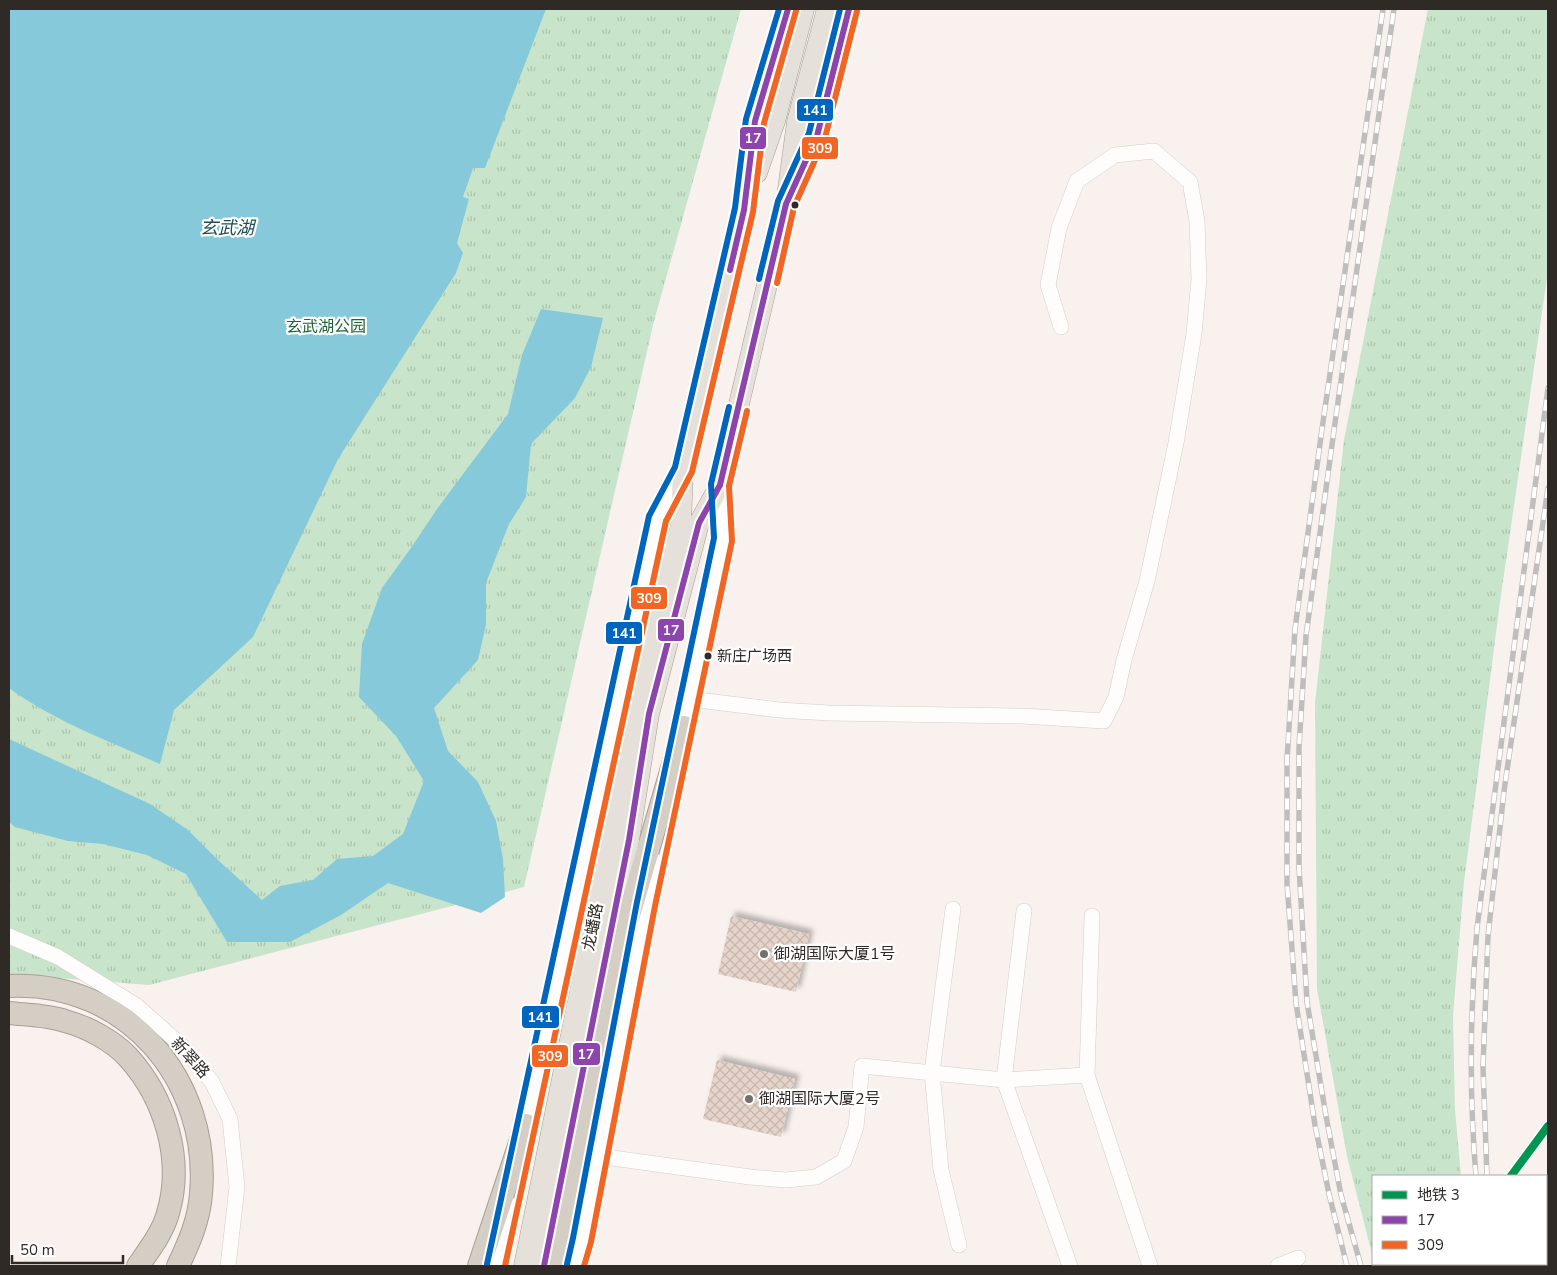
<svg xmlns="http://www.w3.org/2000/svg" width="1557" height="1275" font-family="'Nunito Sans','Noto Sans SC',sans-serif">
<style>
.grass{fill:url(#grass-tufts)}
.water{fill:#86c9da}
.building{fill:url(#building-cross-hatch);filter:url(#shadow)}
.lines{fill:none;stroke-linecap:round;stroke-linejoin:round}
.minor-casing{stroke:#d4cdca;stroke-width:16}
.major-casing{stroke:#a69f94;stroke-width:21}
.highway-casing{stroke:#a69f94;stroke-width:24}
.minor{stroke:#fefdfc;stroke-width:15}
.major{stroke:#e5e1da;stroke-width:20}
.highway{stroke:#d4cec4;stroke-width:22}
.rail-casing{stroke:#c0bebd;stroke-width:5.5}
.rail{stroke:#fff;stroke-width:4;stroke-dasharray:11;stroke-linecap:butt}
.bus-1-casing{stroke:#fff;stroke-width:10}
.bus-2-casing{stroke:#fff;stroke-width:10}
.bus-3-casing{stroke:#fff;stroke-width:10}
.bus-1{stroke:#8e44ad;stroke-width:6}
.bus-2{stroke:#f26522;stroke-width:6}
.bus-3{stroke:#0065bd;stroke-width:6}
.metro-1-casing{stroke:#fff;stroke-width:11}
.metro-1{stroke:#009651;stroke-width:8}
.bus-dot{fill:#302a27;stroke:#fff;stroke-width:2}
.poi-dot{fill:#76706d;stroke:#fff;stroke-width:2}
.labels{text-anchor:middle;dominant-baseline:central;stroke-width:4.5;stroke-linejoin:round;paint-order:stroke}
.bus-label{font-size:15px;fill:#302a27;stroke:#fff;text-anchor:start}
.park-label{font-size:16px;fill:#1c6435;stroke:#fff}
.street-label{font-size:16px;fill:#302a27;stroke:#fff}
.poi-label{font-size:16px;fill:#302a27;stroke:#fff;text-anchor:start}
.water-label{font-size:18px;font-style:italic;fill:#224e59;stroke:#fff}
.line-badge{stroke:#fff;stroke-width:2}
.badge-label{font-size:14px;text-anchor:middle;font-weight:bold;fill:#fff}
</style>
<defs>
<pattern id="grass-tufts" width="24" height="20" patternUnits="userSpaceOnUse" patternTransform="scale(1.25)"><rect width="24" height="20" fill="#c8e4ca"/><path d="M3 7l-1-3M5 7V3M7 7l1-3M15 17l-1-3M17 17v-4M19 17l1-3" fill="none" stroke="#acc4ae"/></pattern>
<pattern id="building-cross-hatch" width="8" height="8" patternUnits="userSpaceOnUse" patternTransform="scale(1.25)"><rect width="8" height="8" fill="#e6d4cb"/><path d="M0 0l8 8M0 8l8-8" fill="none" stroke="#c6b6ae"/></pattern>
<filter id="shadow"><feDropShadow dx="4.5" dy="-4.5" stdDeviation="2.5" flood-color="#0004"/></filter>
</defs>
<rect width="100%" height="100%" fill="#f9f1ee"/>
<path class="grass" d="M9 9H741L654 321 524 887 149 985 9 974Z
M1428 9H1548V271L1499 609 1478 774 1464 882 1453 1016 1455 1110 1461 1176H1373V1258L1347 1156 1317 989 1315 703 1344 440Z
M1375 1264H1472L1473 1266H1375Z"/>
<path class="water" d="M9 9H546L485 168H473L463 197 469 199 457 243 463 253 456 273 338 459 253 637 174 710 160 764C109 741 54 721 9 688Z
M541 309 603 318 591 367 575 398 531 444 526 497 509 524 486 583V624L478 660 434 708 448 751 478 782 496 821 503 859 505 897 481 913 388 883 341 915 290 942H227L186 874 147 855 103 844 68 841 15 827 9 822V739L150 804 188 830 219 861 262 900 280 886 313 880 337 859 373 856 403 834 424 781 396 736 359 697 362 644 382 588 411 548 437 509 508 414 522 355Z"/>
<path class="building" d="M731 916 809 934 796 992 718 974Z
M717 1060 795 1079 781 1137 703 1119Z"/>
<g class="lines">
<g class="minor-casing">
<path id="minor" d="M690 699 779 710 829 713 1023 716 1104 721 1116 697 1124 660 1147 581 1176 443 1194 334 1199 279 1197 221 1190 182 1154 151 1115 155 1077 181 1059 228 1048 285 1061 327
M682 736 723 539 720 485
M953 909 932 1072 941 1170 959 1245
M1024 911 1004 1080 1070 1266
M1092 916 1087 1075 1150 1266
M9 936 58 957 137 1006 183 1047 212 1082 230 1119 237 1187 228 1266
M524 1133 658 518 681 473
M598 1156 750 1177 786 1180 816 1177 844 1161 856 1127 862 1066 1004 1080 1087 1075
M496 1266 509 1204
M575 1266 582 1240 655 861
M1278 1266 1298 1258"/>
</g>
<g class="major-casing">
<path id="major" d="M757 173 775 121 804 9
M795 184 817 136 849 9
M524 1266 598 902 631 711 681 525 683 470 744 210 755 121 788 9
M544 1266 629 840 649 714 699 523 720 485 786 204 797 122 827 9"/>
</g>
<g class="highway-casing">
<path id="highway" d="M9 986C126 980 211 1080 201 1194 199 1220 189 1243 178 1266
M9 1013C27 1015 47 1015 65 1021 87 1027 112 1040 128 1057 165 1098 184 1159 168 1213 163 1232 149 1250 138 1266
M479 1266 526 1125
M554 1266 585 1143 627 922 684 727"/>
</g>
<use href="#minor" class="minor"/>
<use href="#major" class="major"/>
<use href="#highway" class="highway"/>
<g class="rail-casing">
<path id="rail" d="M1476 1176C1469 1094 1470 1011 1477 928L1548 388
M1487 1176 1483 1067 1488 936 1504 791 1548 488
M1487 1264V1266
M1498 1264 1499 1266
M1347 1266 1329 1194 1315 1125 1296 1003 1287 883V760L1295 629 1322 429 1383 9
M1361 1266 1341 1195 1326 1116 1307 1002 1299 867V747L1306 636 1334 430 1394 9"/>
</g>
<use href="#rail" class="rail"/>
<g class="bus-1-casing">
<path id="bus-1" d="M730 270 744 210 755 121 788 9
M544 1266 629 840 649 714 699 523 720 485 786 204 817 136 849 9"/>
</g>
<g class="bus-2-casing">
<path id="bus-2" d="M777 283 794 207 825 138 857 11
M505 1266 666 521 692 472 753 212 764 123 796 11
M584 1266 591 1242 655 906 732 541 729 486 747 411"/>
</g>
<g class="bus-3-casing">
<path id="bus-3" d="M759 279 778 201 809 133 840 9
M487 1264 649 516 675 467 735 208 746 119 779 9
M567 1264 573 1238 637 902 714 538 711 484 729 407"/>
</g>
<use href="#bus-1" class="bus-1"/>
<use href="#bus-2" class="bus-2"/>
<use href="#bus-3" class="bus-3"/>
<g class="metro-1-casing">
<path id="metro-1" d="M1511 1176 1548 1126"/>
</g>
<use href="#metro-1" class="metro-1"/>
</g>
<g class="bus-dot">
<circle cx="795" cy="205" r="4.5"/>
<circle cx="708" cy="656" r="4.5"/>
</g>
<g class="poi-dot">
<circle cx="764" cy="954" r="5"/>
<circle cx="749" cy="1099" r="5"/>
</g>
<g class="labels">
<g class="bus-label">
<text x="717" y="656">新庄广场西</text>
</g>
<g class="park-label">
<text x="326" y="327">玄武湖公园</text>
</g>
<g class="street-label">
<text transform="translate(593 927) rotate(-79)">龙蟠路</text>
<text transform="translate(190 1058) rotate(48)">新翠路</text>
</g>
<g class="poi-label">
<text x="774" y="954">御湖国际大厦1号</text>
<text x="759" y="1099">御湖国际大厦2号</text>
</g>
<g class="water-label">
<text x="227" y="228">玄武湖</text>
</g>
</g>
<g class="line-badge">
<rect x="796" y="98" width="38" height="24" rx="5" fill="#0065bd"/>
<rect x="739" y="126" width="28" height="24" rx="5" fill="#8e44ad"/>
<rect x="801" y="136" width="38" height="24" rx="5" fill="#f26522"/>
<rect x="630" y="586" width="38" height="24" rx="5" fill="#f26522"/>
<rect x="657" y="618" width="28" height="24" rx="5" fill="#8e44ad"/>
<rect x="605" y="621" width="38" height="24" rx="5" fill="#0065bd"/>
<rect x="521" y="1005" width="39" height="24" rx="5" fill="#0065bd"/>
<rect x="572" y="1042" width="29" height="24" rx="5" fill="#8e44ad"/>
<rect x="531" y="1044" width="38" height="24" rx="5" fill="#f26522"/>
</g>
<g class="badge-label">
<text x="815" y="115">141</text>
<text x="753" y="143">17</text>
<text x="820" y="153">309</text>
<text x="649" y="603">309</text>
<text x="671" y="635">17</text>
<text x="624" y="638">141</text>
<text x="540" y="1022">141</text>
<text x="586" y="1059">17</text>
<text x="550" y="1061">309</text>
</g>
<rect width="1557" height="1275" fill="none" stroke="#302a27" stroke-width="20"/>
<rect x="1372" y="1175" width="175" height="90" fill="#ffffff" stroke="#acaaa9"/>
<rect x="1382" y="1191" width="25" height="8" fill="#009651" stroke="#acaaa9"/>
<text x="1417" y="1200" font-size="15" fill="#302a27">地铁 3</text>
<rect x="1382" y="1216" width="25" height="8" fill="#8e44ad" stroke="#acaaa9"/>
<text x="1417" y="1225" font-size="15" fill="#302a27">17</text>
<rect x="1382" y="1241" width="25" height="8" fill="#f26522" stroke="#acaaa9"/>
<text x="1417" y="1250" font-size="15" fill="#302a27">309</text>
<path d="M12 1255v8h111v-8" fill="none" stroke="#302a27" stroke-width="2.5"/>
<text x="20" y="1255" font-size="15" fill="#302a27" stroke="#ffffff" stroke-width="4" paint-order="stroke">50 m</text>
</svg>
